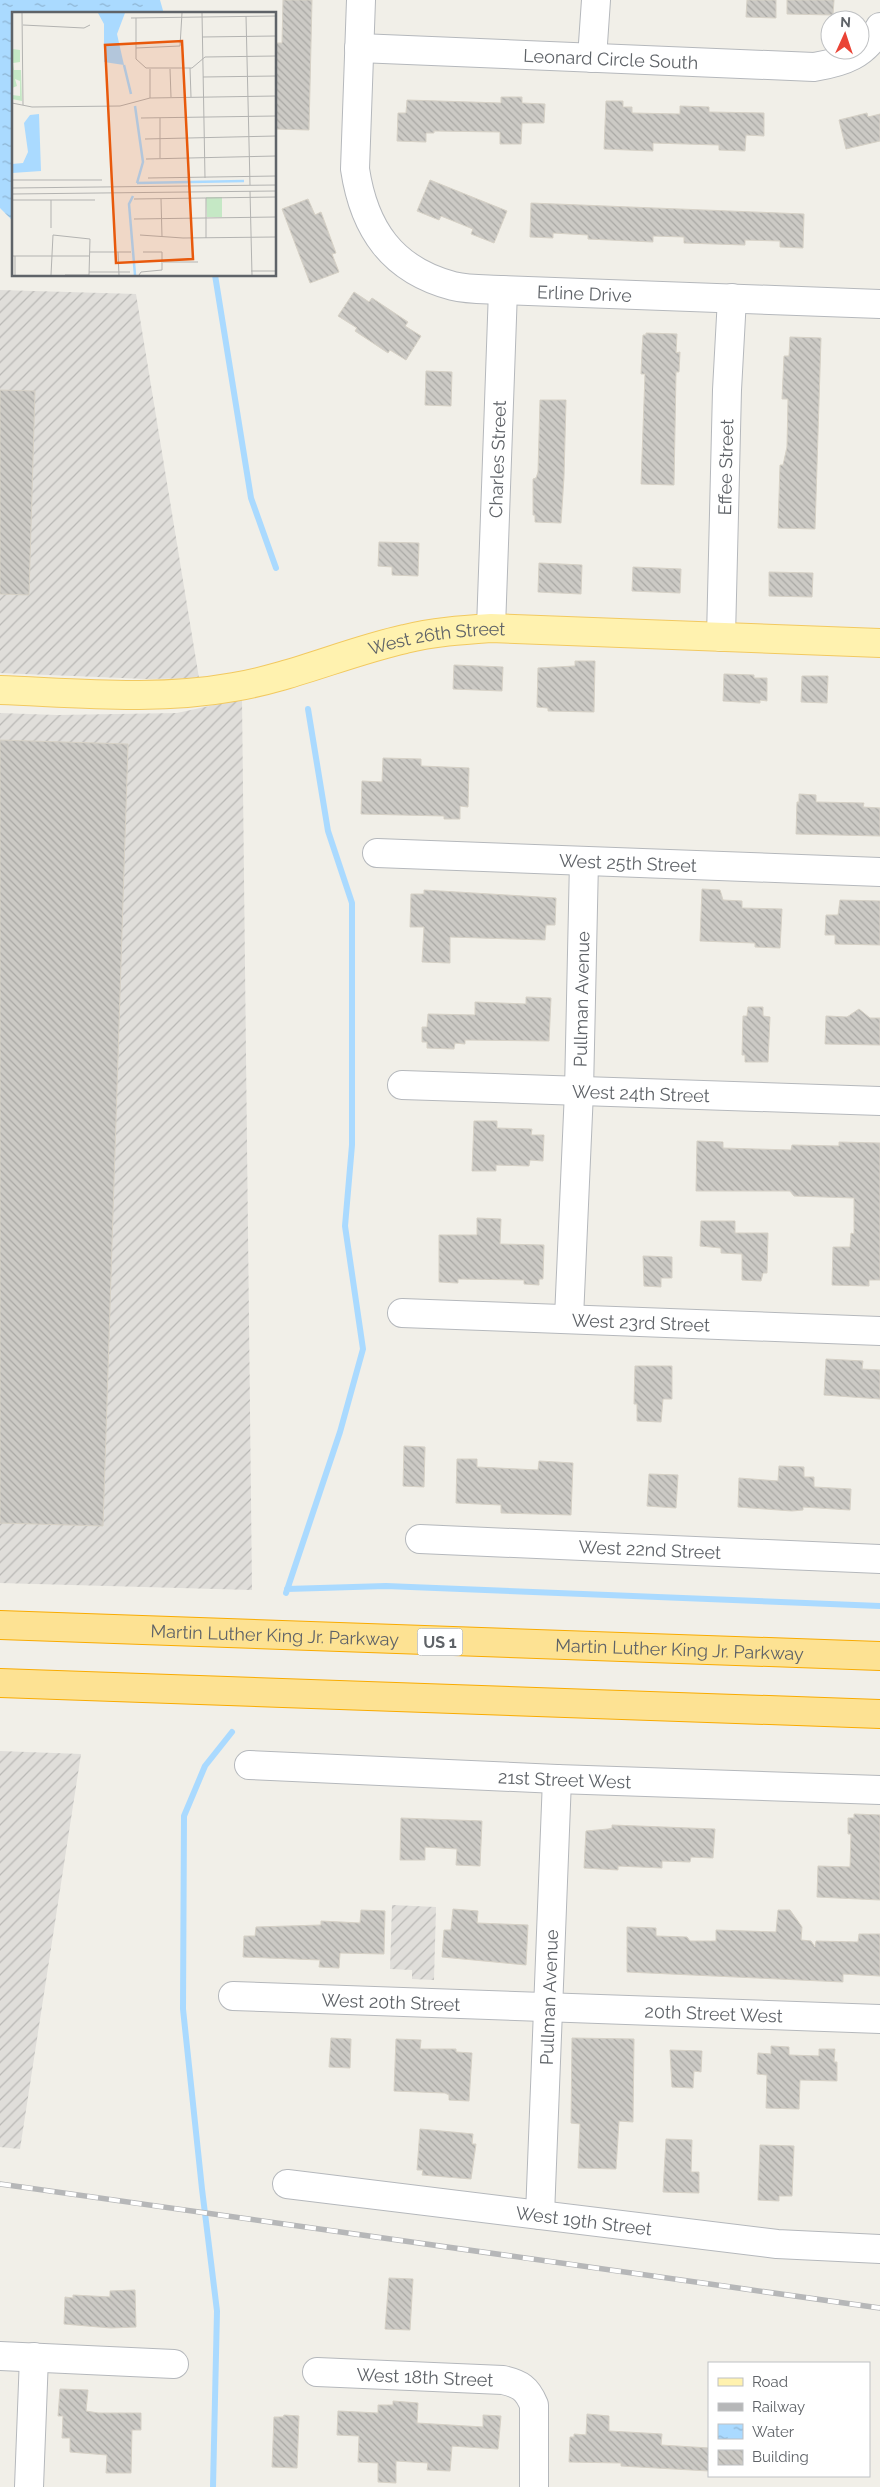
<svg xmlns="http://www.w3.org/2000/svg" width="880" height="2487" font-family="Raleway,sans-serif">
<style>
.industrial{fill:url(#industrial-furrows)}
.water{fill:url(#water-ripples)}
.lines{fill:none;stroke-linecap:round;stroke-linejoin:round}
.stream{stroke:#aadaff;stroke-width:6}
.building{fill:url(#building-back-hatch);stroke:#d6d1c6}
.minor-casing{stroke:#b5b8bc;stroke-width:30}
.major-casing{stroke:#f2c960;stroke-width:30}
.highway-casing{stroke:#f9ab00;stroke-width:30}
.minor{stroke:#fff;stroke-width:28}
.major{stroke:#fff2af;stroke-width:28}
.highway{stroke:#fde293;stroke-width:28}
.rail-casing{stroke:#b6b7b8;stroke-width:5.5}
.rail{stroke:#fff;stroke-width:4;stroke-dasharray:11;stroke-linecap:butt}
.labels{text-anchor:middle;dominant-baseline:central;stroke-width:4;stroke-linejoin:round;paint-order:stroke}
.shield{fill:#fff;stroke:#8f9295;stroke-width:1}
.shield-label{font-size:16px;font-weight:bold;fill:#5f6368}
.street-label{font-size:18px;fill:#5f6368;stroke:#fff}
.inset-river{fill:none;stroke:#aadaff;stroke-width:2.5}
.inset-road{fill:none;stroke:#b3b3b1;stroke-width:1}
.view{fill:#e8590c;fill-opacity:0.15;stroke:#e8590c;stroke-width:2.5}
.inset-edge{fill:none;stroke:#5f6368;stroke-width:2.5}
</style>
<defs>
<pattern id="industrial-furrows" width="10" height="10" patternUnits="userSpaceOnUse" patternTransform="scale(1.25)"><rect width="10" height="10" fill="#e0deda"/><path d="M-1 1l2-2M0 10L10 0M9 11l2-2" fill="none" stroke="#b9b8b5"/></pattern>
<pattern id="water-ripples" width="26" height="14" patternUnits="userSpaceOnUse" patternTransform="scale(1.25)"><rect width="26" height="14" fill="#aadaff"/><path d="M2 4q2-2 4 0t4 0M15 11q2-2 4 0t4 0" fill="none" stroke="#8eb4d2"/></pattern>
<pattern id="building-back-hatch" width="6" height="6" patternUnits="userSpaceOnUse" patternTransform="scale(1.25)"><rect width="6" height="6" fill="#cccac5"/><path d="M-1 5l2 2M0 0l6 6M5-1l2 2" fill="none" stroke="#a9a8a4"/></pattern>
</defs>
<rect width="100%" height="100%" fill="#f1efe8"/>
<path class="industrial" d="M0 290 136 294 199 678 147 679 0 673Z
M242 699 252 1590 0 1583V713L57 715 177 713Z
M0 1751 81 1754 20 2149 0 2147Z
M392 1905 436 1907 434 1980 412 1979V1970L390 1969Z"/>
<path class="water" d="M0 0H160L164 14H14V222L0 208Z"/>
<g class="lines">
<path class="stream" d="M215 275 251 498 276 568
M287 1589 386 1586 880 1606
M286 1593 340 1432 363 1349 345 1226 352 1145V903L328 831 308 709
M213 2487 217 2311 202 2189 183 2009 184 1816 205 1766 232 1732"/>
</g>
<path class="building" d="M283 0H312L309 130 276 129 275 43H282Z
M747 0H776V18L746 17Z
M787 0H834L833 15 787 14Z
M501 97H522V103L545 104 544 123H522L521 144H500V132L434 131V133H426V142L397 141 398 113H406L407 100 501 103Z
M606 101H623V107H632V113L680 114V106L709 107V112L764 113V136L746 135 745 151 719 150V145L653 143V151L604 149Z
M867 113 868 117 880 114V141L846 149 839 120Z
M430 180 507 211 494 243 471 234 473 229 441 216 439 220 417 211Z
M308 199 315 215 321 212 336 253 332 254 339 272 310 283 282 209Z
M531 203 804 214 803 248 780 247V241L745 240V245L684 243V237L653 236V242L588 239V235L553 233V238L530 237Z
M354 292 369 302 372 298 408 322 405 326 421 336 406 360 390 350 388 353 355 331 357 328 338 316Z
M646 333 677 334 676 353 680 352 679 372H676L674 485 641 484 645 374H641L642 351 643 335H646Z
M790 337 821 338 815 529 778 528 780 465H783L787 447 788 399H782L784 356H789Z
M426 371 452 372 451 406 425 405Z
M0 390 35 391 29 595 0 594Z
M540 400H566L564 477 561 523 535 522V515H533V479L536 478 538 472Z
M379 542 419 543 418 576 392 575V567L378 566Z
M539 563 582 565 581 594 538 592Z
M633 567 681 569 680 593 632 591Z
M769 572 813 573 812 597 769 596Z
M575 661H595L594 712 548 711V708L537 707 538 668 575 666Z
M454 665 503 667 502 691 453 689Z
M724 674 754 675V678H767V701L760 700V703L723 701Z
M802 676H828L827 703 801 702Z
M0 740 128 744 103 1526 0 1523Z
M383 758 421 759V766L469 768 468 807 460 806V819H444V816L361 814 362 781 382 782Z
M799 794 816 795V802L864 803 863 807 880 808V836L796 834 797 802H799Z
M702 889 720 890 723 900 742 901V908L782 909 780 948 755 947V943L700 941Z
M424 890 556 898 555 925H546L545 940 450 937V963L422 962 424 927H410L411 894H424Z
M840 900 880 901V945L835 944V935H825L826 915H838Z
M526 997 551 998 549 1041 465 1040V1044L455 1043 454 1049 427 1048V1042H422V1027H427L428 1014 475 1015V1002L526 1004Z
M748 1007H763V1016L770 1017 768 1062H745V1055H742L743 1016H747Z
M859 1009 870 1018H880V1045L825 1044 826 1016 847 1017Z
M474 1121H497V1128L532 1129 531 1135H544L543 1161 530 1160 529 1166 496 1165V1171H472Z
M697 1141 723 1142V1148L791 1150 792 1145 839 1146V1142L880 1143V1280H869V1286L832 1285 833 1247H850L851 1233 854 1234V1198L794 1196 790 1191H696Z
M477 1218 501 1219 500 1244 544 1245 543 1279H539V1285L524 1284V1280L458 1279V1283L439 1282V1235H477Z
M701 1221H735V1233H768L767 1273H763L761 1281 742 1280V1254L721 1253V1248L700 1246Z
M643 1256 672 1257V1278H661V1287L644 1286Z
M826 1359 863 1361 862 1369 880 1370V1399L824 1395Z
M635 1366H672V1399H663L661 1422 637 1421V1404H634Z
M404 1446 425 1447 424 1487 403 1486Z
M457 1459H477V1467L538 1470 539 1461 573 1463 571 1515 501 1513V1505L456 1503Z
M779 1466 804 1467V1477H814V1487L851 1489 850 1510 803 1507V1510L792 1511 738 1507 739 1478 778 1481Z
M649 1474 678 1475 676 1508 647 1506Z
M854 1814 880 1815V1900L817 1897 818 1866 850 1867 851 1834H848V1818H854Z
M401 1818 482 1821 480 1866 456 1865 457 1849 425 1847V1860H400Z
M612 1825 715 1829 713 1858 691 1857 690 1862 662 1861V1868L618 1866V1870L584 1868 586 1831 608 1829 612 1828Z
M453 1909 478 1911 477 1923 528 1925 526 1965 442 1957 444 1930H451Z
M361 1910 385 1911 384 1954 340 1953 339 1968 319 1967 320 1960 243 1957 244 1936H255L256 1927 321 1925V1921L360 1923Z
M778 1910H790L802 1927 801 1940 811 1941 815 1947 816 1941 858 1942 859 1934H880V1976L843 1974V1982L627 1972V1927L656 1928V1936L687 1937 690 1941H716V1930L776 1932Z
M331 2038 351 2039 350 2068 329 2067Z
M572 2038 634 2039 633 2122 619 2121 616 2169 578 2168 580 2124 571 2123Z
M396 2039 421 2040 420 2049H456V2052L472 2053 469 2101 449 2100V2095L445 2093 394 2091Z
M771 2046 789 2047V2055L819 2056V2049H835L834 2062H837V2081L800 2080 799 2109 766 2108 767 2075 757 2074 758 2053 771 2054Z
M670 2050 702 2051 701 2072 694 2071 693 2088 672 2087Z
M420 2129 473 2134 472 2144H476L471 2179 422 2175 423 2170H417Z
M666 2139 692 2140 691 2172H699V2193L663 2192Z
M760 2145 794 2146 792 2196H779V2201L758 2200Z
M389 2278 413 2279 410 2330 385 2329Z
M135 2290 136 2327 111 2328 64 2324 65 2297 73 2298V2295L110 2297V2291Z
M60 2389 88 2390 86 2411 98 2413H141V2430H132L131 2473H106L107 2455 70 2452V2438H62L63 2416H58Z
M393 2401 418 2403 417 2423 483 2427V2415L501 2416 498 2449 452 2446 450 2471 427 2470 428 2463 396 2461V2483L378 2482V2463L358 2462 359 2436 337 2435 338 2411 378 2413V2405H393Z
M587 2414 609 2416V2431L662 2434 661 2445 709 2448V2471L621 2466V2463L569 2462 570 2437H574V2434L586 2435Z
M284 2415 299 2416 297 2468 272 2467 274 2417H283Z"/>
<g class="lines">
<g class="minor-casing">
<g id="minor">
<path id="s1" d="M361 0 355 169C364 229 392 270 453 286 469 290 487 289 503 290L880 304"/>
<path id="s2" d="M359 48 814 67C844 62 865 55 880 27"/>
<path d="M592 58 596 0"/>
<path id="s3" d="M491 628 503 290"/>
<path id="s4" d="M721 637 727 390 732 298"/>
<path id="s5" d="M377 853 880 872"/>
<path id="s6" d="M402 1085 880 1101"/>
<path id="s7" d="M402 1313 880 1331"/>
<path id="s8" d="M569 1318 579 1091 584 861"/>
<path id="s9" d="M420 1539 880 1559"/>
<path id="s10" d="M249 1765 557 1779 880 1790"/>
<path id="s11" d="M233 1996 880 2019"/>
<path id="s12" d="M287 2184 777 2244 880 2249"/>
<path id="s13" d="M540 2215 557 1779"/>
<path d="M0 2356 174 2364"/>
<path id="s14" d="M317 2372 503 2380C520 2384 527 2388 534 2405V2487"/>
<path d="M29 2487 34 2357"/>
</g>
</g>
<g class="major-casing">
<g id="major">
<path id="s15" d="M0 690C78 693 157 701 234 687 293 677 347 652 405 639 433 632 462 630 491 628L880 643"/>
</g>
</g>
<g class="highway-casing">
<g id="highway">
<path id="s16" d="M0 1625 880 1656"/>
<path d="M0 1683 880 1714"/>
</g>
</g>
<use href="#minor" class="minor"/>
<use href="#major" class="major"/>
<use href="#highway" class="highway"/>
<g class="rail-casing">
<path id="rail" d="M0 2184 880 2308"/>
</g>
<use href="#rail" class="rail"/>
</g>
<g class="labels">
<rect class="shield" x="417.5" y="1628.5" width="45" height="27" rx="4"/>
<g class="shield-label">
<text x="440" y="1642">US 1</text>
</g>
<g class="street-label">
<text stroke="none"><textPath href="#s2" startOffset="252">Leonard Circle South</textPath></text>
<text stroke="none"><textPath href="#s1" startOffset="464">Erline Drive</textPath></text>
<text stroke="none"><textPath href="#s3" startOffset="169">Charles Street</textPath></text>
<text stroke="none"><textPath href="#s4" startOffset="170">Effee Street</textPath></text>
<text stroke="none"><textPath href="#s15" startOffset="444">West 26th Street</textPath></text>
<text stroke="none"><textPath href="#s5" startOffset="251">West 25th Street</textPath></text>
<text stroke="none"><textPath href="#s8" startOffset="319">Pullman Avenue</textPath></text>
<text stroke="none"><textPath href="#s6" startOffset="239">West 24th Street</textPath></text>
<text stroke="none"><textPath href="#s7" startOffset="239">West 23rd Street</textPath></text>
<text stroke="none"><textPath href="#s9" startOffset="230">West 22nd Street</textPath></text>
<text stroke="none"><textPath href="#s16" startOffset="275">Martin Luther King Jr. Parkway</textPath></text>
<text stroke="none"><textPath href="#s16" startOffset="680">Martin Luther King Jr. Parkway</textPath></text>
<text stroke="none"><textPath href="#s10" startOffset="316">21st Street West</textPath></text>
<text stroke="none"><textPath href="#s13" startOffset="218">Pullman Avenue</textPath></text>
<text stroke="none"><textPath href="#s11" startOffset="158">West 20th Street</textPath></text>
<text stroke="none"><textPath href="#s11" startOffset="481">20th Street West</textPath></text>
<text stroke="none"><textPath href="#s12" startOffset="299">West 19th Street</textPath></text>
<text stroke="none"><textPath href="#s14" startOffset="108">West 18th Street</textPath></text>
</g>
</g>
<g transform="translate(12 12)">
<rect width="264" height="264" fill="#f1efe8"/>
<path d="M0 37 8 38V50L1 51 2 58H9L10 89 0 87V83L8 84V69L3 67 5 74 0 76Z" fill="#c5e8c5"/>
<path d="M194 185H210V205H195Z" fill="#c5e8c5"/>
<path d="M86 1H113L105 22 112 53 92 50V12ZM27 102 29 159 0 161V152L11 151 16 140 12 111 18 103Z" fill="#aadaff"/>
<path class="inset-river" d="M112 53 119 82M123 94 131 150 125 171M125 171 232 169M121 184 117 192 123 263"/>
<path class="inset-road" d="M10 1 11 93M190 1 193 166M234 4 238 173M119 6 264 4M124 6V47L134 56H180L193 45 264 44M11 13 72 16 78 13M190 25 264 24M124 36 168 34 170 1M178 56 179 85M138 57V86M158 57 159 85M191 65 264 64M0 91 20 95 108 94 138 86 264 84M129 106 264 104M148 106V146M133 127 264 124M134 147 264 144M136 166 264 164M0 168H90M0 176 264 173M238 179 240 263M0 182 264 179M194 186V226M122 187 264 185M149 187 150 225M0 188H83M39 188V216M122 207 264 205M128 223 171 226 264 225M78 240H119M106 240 107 263M0 244H77M3 244V263M151 250H186M239 259H264M77 260H118M39 263 41 223 78 227 77 263M53 263H77M127 263 129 260 150 258V240H131"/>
<path class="view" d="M170 29 181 247 104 251 93 33Z"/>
<rect width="264" height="264" class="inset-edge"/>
</g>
<rect x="708" y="2362" width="162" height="115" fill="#ffffff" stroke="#bfc1c3"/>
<rect x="718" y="2378" width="25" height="8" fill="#fff2af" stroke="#bfc1c3"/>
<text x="752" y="2387" font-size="15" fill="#5f6368">Road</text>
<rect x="718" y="2403" width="25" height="8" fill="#b6b7b8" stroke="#bfc1c3"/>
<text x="752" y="2412" font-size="15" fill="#5f6368">Railway</text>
<rect x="718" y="2424" width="25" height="15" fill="url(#water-ripples)" stroke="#bfc1c3"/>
<text x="752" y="2437" font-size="15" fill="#5f6368">Water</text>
<rect x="718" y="2450" width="25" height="15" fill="url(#building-back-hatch)" stroke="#bfc1c3"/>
<text x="752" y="2462" font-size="15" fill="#5f6368">Building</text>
<g transform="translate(845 35) rotate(3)"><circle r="24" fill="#ffffff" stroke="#bfc1c3"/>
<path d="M0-4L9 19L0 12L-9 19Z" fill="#ea4335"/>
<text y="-8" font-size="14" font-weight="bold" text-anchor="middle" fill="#5f6368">N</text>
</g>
</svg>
